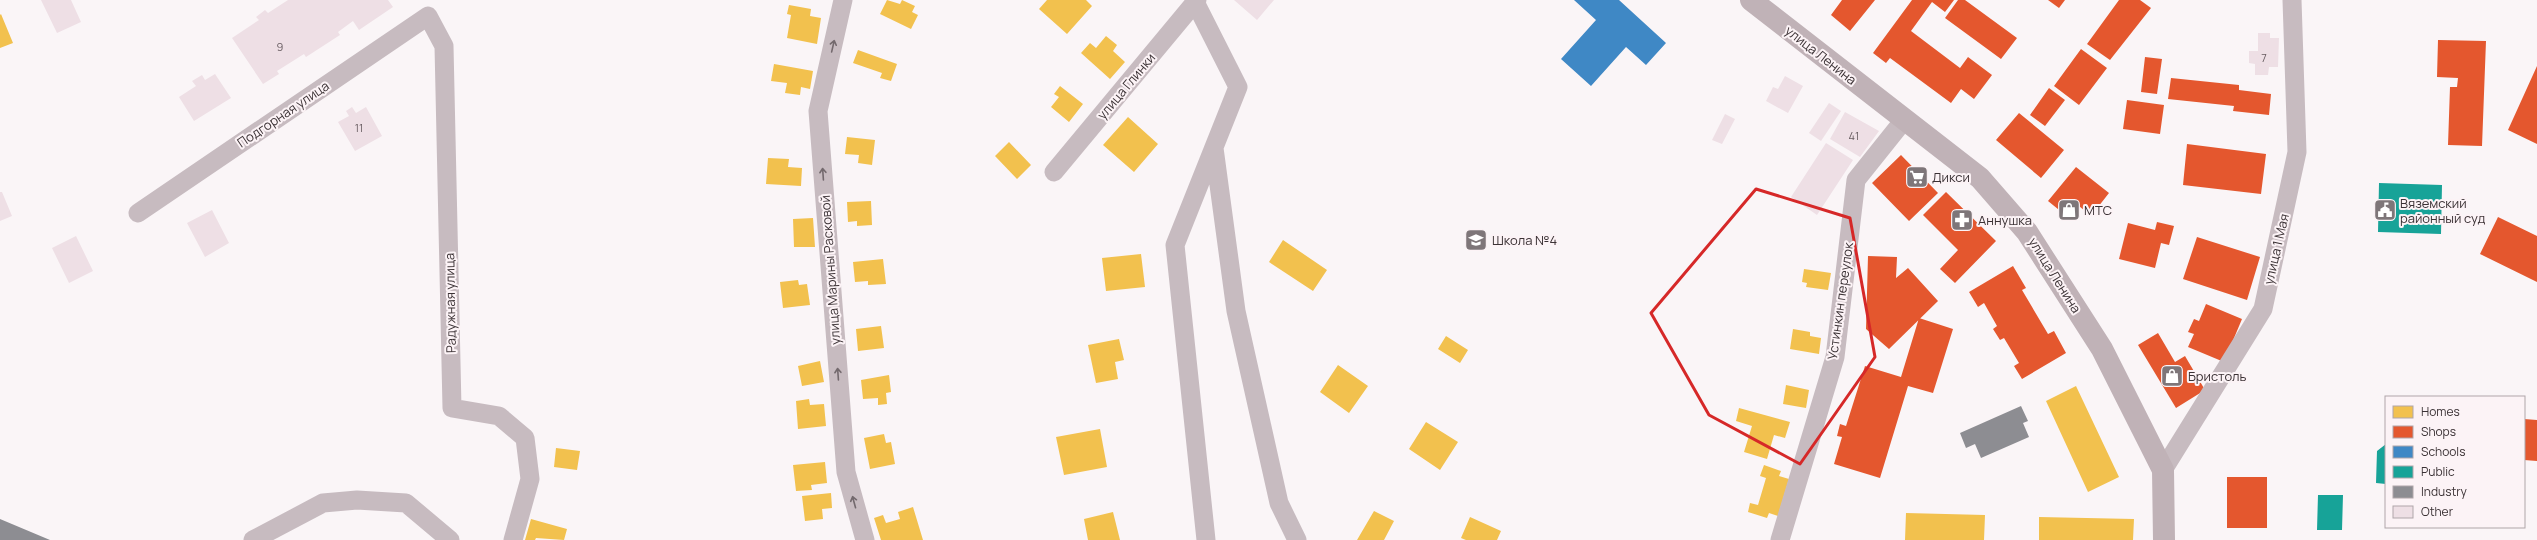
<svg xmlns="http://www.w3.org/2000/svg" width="2537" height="540" font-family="Manrope,sans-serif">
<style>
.homes{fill:#f2c14e}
.shops{fill:#e4572e}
.schools{fill:#3f88c5}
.public{fill:#17a398}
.industry{fill:#8d8d92}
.building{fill:#eedfe5}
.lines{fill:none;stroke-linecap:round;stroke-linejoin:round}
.minor{stroke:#c7bbc0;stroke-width:19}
.primary{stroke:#c0b2b7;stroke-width:22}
.oneway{stroke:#73696d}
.marked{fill:none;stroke:#d62828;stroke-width:3;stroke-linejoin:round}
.labels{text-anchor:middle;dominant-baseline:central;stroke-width:4;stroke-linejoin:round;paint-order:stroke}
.number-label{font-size:11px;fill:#685d61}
.street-label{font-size:13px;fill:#3b3235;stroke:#fcf3f6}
.poi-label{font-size:13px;fill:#3b3235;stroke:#fcf3f6;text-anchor:start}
</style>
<rect width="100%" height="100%" fill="#faf5f7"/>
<path class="homes" d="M887 0 900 4 902 0 915 6 912 12 918 15 911 29 880 14Z
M1047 0H1086L1092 6 1067 34 1039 9Z
M789 5 811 9 810 16 821 18 817 44 787 38 791 15 787 14Z
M1 14 13 43 0 48V15Z
M1106 36 1117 45 1113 51 1125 62 1110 79 1081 53 1090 43 1096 48Z
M858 50 897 64 891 81 880 78 882 73 853 63Z
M774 64 813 71 810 89 801 87 800 95 785 93 787 83 771 81Z
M1060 86 1083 104 1069 122 1051 107 1059 97 1054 94Z
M1128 117 1158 144 1134 172 1103 145Z
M847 137 875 140 872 165 858 163 859 155 845 154Z
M1009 142 1031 165 1017 179 995 156Z
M768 158 789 159 788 167 802 168 801 186 766 184Z
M871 201 872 225 857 226V221L848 222 847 202Z
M813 218 815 247H794L793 219Z
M1283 240 1327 270 1313 291 1269 262Z
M1141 254 1145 287 1106 291 1102 258Z
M883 259 886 284 868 285V281L855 282 853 262Z
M1804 269 1831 273 1828 290 1806 287 1807 283 1802 282Z
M798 280 799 285 807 284 810 305 783 308 780 282Z
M881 326 884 348 858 351 856 329Z
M1793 329 1810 332V336L1821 338 1819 354 1790 349Z
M1446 336 1468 350 1460 363 1438 349Z
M1119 339 1124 360 1115 362 1118 379 1096 383 1088 345Z
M820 361 824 382 802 386 798 366Z
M1338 365 1368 386 1349 413 1320 392Z
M889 375 891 392 886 393 887 404 878 405V398L863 399 861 380Z
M1786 385 1809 390 1806 408 1783 404Z
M2076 386 2119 477 2088 492 2046 401Z
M809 399 810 405 824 404 826 426 798 429 796 401Z
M1739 408 1790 422 1785 438 1774 435 1767 459 1744 452 1752 426 1736 421Z
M1426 422 1458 442 1440 470 1409 449Z
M1100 429 1107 467 1064 475 1056 437Z
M884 434 886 443 891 442 895 464 870 469 864 438Z
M556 448 580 451 577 470 554 467Z
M825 462 827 483 811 485 812 490 796 491 793 465Z
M1764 465 1781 471 1779 476 1789 479 1778 516 1769 513 1767 518 1748 512 1750 503 1758 505 1766 478 1760 476Z
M831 493 832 508 822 509 823 519 805 521 802 496Z
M913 507 923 540H881L874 518 883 515 886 523 900 519 898 512Z
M1374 511 1394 521 1384 540H1357Z
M1113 512 1120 540H1088L1084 519Z
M1906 513 1985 515 1984 540H1905Z
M1470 517 1501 531 1497 540H1466L1461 538Z
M2039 517 2134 519 2133 540H2039Z
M531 519 567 529 564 540 536 538 535 540H525Z"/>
<path class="shops" d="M1842 0H1875L1850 31 1831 15Z
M1912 0H1954L1945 12 1932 2 1911 31 1960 68 1968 57 1992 75 1974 99 1961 89 1951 103 1890 58 1886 63 1873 53Z
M1958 0H1965L2017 38 2001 59 1945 18Z
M2048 0H2065L2059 8Z
M2119 0H2140L2151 8 2110 60 2087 44Z
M2438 40 2486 41 2482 146 2448 145 2450 87H2457L2458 78 2437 77Z
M2081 49 2107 68 2079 105 2054 86Z
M2145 57 2162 59 2157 94 2141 92Z
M2537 66V144L2508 130Z
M2171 78 2239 85V90L2271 94 2269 115 2233 111 2234 106 2168 99Z
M2049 88 2065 100 2045 126 2030 115Z
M2127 100 2164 105 2160 134 2123 129Z
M2019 113 2064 150 2041 178 1996 140Z
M2187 144 2266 154 2261 194 2183 185Z
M1901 155 1938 193 1909 221 1872 183Z
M2076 167 2109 193 2091 216 2079 206 2069 218 2048 201Z
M1946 192 1996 241 1955 283 1940 269 1958 250 1923 215Z
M2498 217 2537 236V282L2480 254Z
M2157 222 2174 226 2169 245 2161 243 2155 268 2119 259 2128 223 2155 230Z
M2197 237 2260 257 2247 300 2183 279Z
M1868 256 1897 257 1896 278 1908 268 1938 301 1889 349 1866 329Z
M2013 266 2026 288 2022 290 2048 334 2054 331 2066 353 2022 379 2014 366 2019 363 2004 338 2000 340 1993 329 1997 326 1984 303 1978 307 1969 292Z
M2206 304 2242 319 2224 362 2188 347 2194 334 2188 332 2194 319 2199 321Z
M1919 318 1953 329 1933 393 1908 386 1880 478 1834 464 1842 437 1837 436 1840 424 1846 426 1865 366 1901 377Z
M2158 333 2175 362 2185 356 2205 390 2176 408 2138 345Z
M2524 419 2537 420V461L2524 460Z
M2227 477H2267V528H2227Z"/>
<path class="schools" d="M1574 0H1619L1666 43 1646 65 1626 47 1591 86 1561 59 1596 20Z"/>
<path class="public" d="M2379 183 2442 185 2441 234 2378 232Z
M2386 444V484L2376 483 2377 451Z
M2318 495H2343L2342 530H2317Z"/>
<path class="industry" d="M2021 406 2028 421 2023 423 2029 437 1981 458 1975 444 1966 448 1960 433Z
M0 519 50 540H0Z"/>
<path class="building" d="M41 0H71L81 22 57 33Z
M288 0H388L393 7 359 30 353 21 338 32 340 35 306 57 304 54 277 71 279 74 263 84 232 38 259 20 256 17 265 10 268 13Z
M1234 0H1274L1257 20Z
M2258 33H2270V38H2279L2278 67H2269L2268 75H2255V64L2249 63V51H2258Z
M215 74 231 98 194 121 179 97 196 86 192 81 202 75 205 80Z
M1785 76 1803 86 1788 113 1766 101 1773 87 1778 89Z
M1829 103 1841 111 1821 141 1809 133Z
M352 107 356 113 366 107 382 136 355 151 338 122 349 116 346 111Z
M1845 112 1879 131 1860 157 1830 139Z
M1725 114 1735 119 1722 144 1712 140Z
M1826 143 1853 160 1817 215 1791 197Z
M0 192H2L12 216 0 221Z
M212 210 229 243 205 257 187 223Z
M76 236 93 271 69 283 52 248Z"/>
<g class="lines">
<path class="minor" d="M843 0 818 111 846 472 865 540
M1195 2 1238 87 1175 245 1206 540
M1214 148 1236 311 1279 503 1297 540
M1054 172 1197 0
M138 213 428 16 444 46 452 408 499 416 525 438 530 479 513 540
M2163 470 2263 309 2297 152 2292 0
M253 540 323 503 357 500 406 503 450 540
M1780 540 1835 357 1856 180 1904 120"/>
<path class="primary" d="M1751 0 1980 178 2027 232 2102 349 2163 470 2164 540"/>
</g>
<defs><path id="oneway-shaft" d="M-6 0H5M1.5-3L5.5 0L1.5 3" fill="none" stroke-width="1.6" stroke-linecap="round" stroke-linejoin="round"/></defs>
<g class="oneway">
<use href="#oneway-shaft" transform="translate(833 46) rotate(-77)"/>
<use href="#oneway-shaft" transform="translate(823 174) rotate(-94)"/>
<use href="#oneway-shaft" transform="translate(838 374) rotate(-94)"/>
<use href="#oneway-shaft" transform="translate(854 502) rotate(-105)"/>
</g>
<path class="marked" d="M1756 189 1850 218 1875 357 1800 464 1709 415 1651 313Z"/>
<defs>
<g id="supermarket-square" transform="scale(1.15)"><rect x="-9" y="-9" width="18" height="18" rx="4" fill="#7e7679" stroke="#fcf3f6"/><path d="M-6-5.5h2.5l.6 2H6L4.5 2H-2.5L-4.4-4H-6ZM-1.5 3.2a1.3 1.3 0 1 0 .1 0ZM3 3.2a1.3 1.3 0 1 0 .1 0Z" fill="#fff"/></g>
<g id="shop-square" transform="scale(1.15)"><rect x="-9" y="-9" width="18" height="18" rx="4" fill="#7e7679" stroke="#fcf3f6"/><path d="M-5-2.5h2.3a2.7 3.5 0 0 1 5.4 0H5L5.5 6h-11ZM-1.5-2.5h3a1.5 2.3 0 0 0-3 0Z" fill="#fff"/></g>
<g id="civic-square" transform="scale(1.15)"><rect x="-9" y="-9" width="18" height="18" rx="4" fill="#7e7679" stroke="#fcf3f6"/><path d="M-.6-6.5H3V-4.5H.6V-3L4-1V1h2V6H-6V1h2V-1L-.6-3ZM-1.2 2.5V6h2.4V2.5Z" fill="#fff"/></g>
<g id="pharmacy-square" transform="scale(1.15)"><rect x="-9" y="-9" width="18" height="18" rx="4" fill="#7e7679" stroke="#fcf3f6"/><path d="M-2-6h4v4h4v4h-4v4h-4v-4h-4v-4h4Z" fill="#fff"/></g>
<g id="school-square" transform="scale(1.15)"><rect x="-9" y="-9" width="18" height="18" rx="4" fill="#7e7679" stroke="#fcf3f6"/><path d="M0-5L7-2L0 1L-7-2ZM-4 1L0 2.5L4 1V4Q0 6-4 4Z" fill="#fff"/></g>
</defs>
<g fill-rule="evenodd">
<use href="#supermarket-square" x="1917" y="177"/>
<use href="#shop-square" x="2069" y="210"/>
<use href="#civic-square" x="2385" y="210"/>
<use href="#pharmacy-square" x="1962" y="220"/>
<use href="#school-square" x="1476" y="240"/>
<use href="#shop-square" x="2172" y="376"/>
</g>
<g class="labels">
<g class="number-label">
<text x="280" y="46">9</text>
<text x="2264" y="57">7</text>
<text x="359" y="127">11</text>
<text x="1854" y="135">41</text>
</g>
<g class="street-label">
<text transform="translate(1821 55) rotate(38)">улица Ленина</text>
<text transform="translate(1126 86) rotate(-50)">улица Глинки</text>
<text transform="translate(283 114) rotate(-34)">Подгорная улица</text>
<text transform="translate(2276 249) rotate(-77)">улица 1 Мая</text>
<text transform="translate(830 270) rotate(-94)">улица Марины Расковой</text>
<text transform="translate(2055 275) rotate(58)">улица Ленина</text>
<text transform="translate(1840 301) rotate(-82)">Устинкин переулок</text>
<text transform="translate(450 303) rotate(-91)">Радужная улица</text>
</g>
<g class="poi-label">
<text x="1932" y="177">Дикси</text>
<text x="2400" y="203">Вяземский<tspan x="2400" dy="15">районный суд</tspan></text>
<text x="2084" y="210">МТС</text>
<text x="1978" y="220">Аннушка</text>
<text x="1492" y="240">Школа №4</text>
<text x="2188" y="376">Бристоль</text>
</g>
</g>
<rect x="2385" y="396" width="140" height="132" fill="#fcf3f6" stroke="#afa6a9"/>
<rect x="2393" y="406" width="20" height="12" fill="#f2c14e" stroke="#afa6a9"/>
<text x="2421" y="416" font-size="12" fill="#3b3235">Homes</text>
<rect x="2393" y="426" width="20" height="12" fill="#e4572e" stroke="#afa6a9"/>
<text x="2421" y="436" font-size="12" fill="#3b3235">Shops</text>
<rect x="2393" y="446" width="20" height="12" fill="#3f88c5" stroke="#afa6a9"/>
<text x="2421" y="456" font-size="12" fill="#3b3235">Schools</text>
<rect x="2393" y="466" width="20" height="12" fill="#17a398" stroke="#afa6a9"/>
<text x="2421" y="476" font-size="12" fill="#3b3235">Public</text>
<rect x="2393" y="486" width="20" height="12" fill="#8d8d92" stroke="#afa6a9"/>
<text x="2421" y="496" font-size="12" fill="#3b3235">Industry</text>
<rect x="2393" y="506" width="20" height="12" fill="#eedfe5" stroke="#afa6a9"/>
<text x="2421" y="516" font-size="12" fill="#3b3235">Other</text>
</svg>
